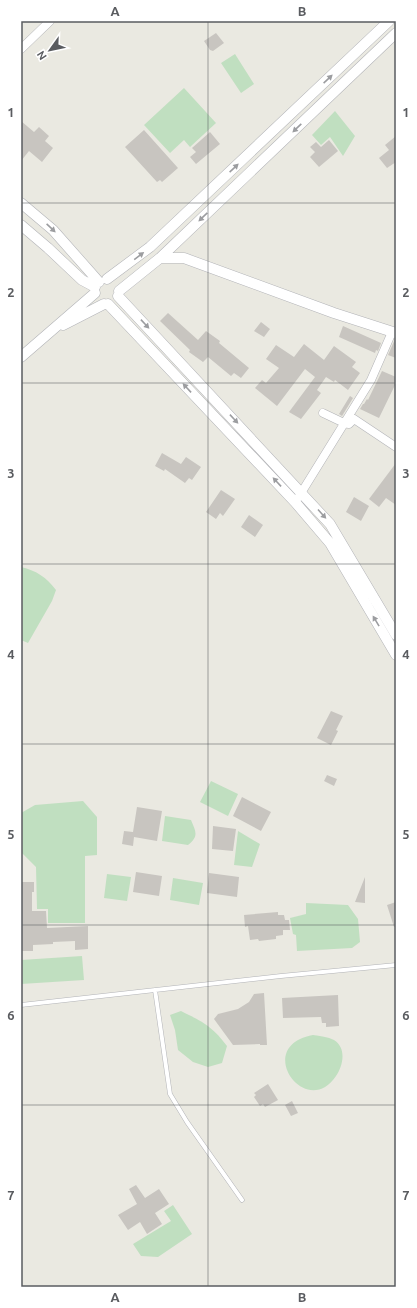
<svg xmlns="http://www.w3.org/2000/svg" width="417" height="1308" font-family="Ubuntu,sans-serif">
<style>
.green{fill:#c0dfc0}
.building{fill:#c8c5c0}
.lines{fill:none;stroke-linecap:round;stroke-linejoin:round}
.service-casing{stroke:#b2b3b7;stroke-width:5}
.minor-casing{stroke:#b2b3b7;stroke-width:9}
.tertiary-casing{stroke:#b2b3b7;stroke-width:11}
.service{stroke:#fff;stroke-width:4}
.minor{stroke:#fff;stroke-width:8}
.tertiary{stroke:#fff;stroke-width:10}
.oneway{fill:#9c9da0}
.grid{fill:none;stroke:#5a5c60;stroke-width:1;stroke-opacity:0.55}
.neatline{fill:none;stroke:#5a5c60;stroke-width:1.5}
.grid-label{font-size:13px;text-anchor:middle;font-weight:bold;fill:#5a5c60}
</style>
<rect width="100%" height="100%" fill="#eae9e1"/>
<path class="green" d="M235 54 254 84 241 93 221 63Z
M184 88 216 123 190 147 184 140 170 153 144 125Z
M335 111 355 136 343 156 330 137 321 145 312 135Z
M21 567C37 571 46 577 56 590L52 601 28 643 21 640Z
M211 781 238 794 228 816 200 802Z
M83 801 97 817V855L85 856V923H48V909H37L36 867 21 852V813L35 805Z
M165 816 191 820C196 832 199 836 188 845L162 841Z
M238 831 260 844 252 867 234 865Z
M107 874 131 877 127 901 104 898Z
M173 878 203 883 199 905 170 900Z
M306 903 348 905 358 919 360 942 352 948 297 951 296 935 293 934 290 918 306 914Z
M82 956 84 980 21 984V960Z
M181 1011C203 1022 212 1026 227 1046L222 1063 208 1067 193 1062 178 1050 175 1030 170 1015Z
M313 1035C320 1036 328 1037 334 1040 347 1048 343 1066 336 1076 306 1121 252 1046 313 1035Z
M173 1205 192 1234 158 1257 141 1256 133 1244 171 1221 164 1211Z"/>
<path class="building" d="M216 33 224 43 213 51 210 50 204 41Z
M21 121 34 132 39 127 49 136 45 141 53 148 42 162 29 151 21 161Z
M144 130 178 168 162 182 160 180 157 182 125 147Z
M210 132 220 144 196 164 190 157 196 152 192 148Z
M396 136V162L387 168 379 158 389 150 385 145Z
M329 140 338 151 319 167 310 157 315 152 310 147 316 142 321 147Z
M168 313 198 340 206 331 220 341 219 343 249 368 241 378 234 373 231 376 208 357 203 362 189 352 190 350 160 321Z
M261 322 270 329 264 337 254 331Z
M343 326 381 343 378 351 376 350 375 353 339 337Z
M395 339H396V358L388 355Z
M304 344 324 360 334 346 356 362 352 367 360 373 348 390 335 380 334 382 326 377 317 390 321 393 301 419 289 412 315 377 305 369 277 406 255 388 262 380 266 383 279 368 266 359 276 345 294 357Z
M382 371 396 377V383L379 418 360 409 363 404H364L367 399 368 400Z
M350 396 353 398 342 416 339 414Z
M162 453 181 464 186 457 201 467 192 480 189 478 185 483 165 469 164 471 155 466Z
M396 463V505L386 498 379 507 369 499Z
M221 490 235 499 223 516 220 513 216 519 206 512Z
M354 497 369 506 361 521 346 512Z
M249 515 263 525 255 537 241 527Z
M331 711 343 716 336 730 338 731 331 745 317 738Z
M327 775 337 779 334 786 324 781Z
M242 797 271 812 261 831 233 816Z
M137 807 162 811 157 841 134 837 133 846 122 844 124 831 133 832Z
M213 826 236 829 233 851 212 849Z
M136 872 162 876 159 896 133 892Z
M209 873 239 877 237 897 207 893Z
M365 877V903L355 902Z
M21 882H34V892H32V911H46L47 928 88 926V949L75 950V941L53 942V944L33 945V951H21Z
M396 902V927H394L387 905Z
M278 912V915H284L285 920H289L290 930H283V935L276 936V939L259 941 258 939 250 940 248 926 245 927 244 915Z
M264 993 267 1045H260V1044L233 1045 214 1019 218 1014 238 1009 249 1002 254 994Z
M338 995 339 1026 326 1027V1023H322L321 1017 283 1018 282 998Z
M268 1084 278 1100 265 1107 263 1104 260 1106 254 1097 256 1095 254 1093Z
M292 1101 298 1113 291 1116 285 1105Z
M136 1185 145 1198 159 1189 169 1204 155 1213 162 1224 147 1234 140 1222 128 1230 118 1215 137 1204 129 1189Z"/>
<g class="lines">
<g class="service-casing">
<path id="service" d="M155 990 170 1094 187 1122 242 1200
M21 1005 281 976 396 965"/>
</g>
<g class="minor-casing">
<path id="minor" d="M21 49 50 21
M323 413 344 423 349 424 354 419 396 447
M298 498 371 380 392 332"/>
</g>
<g class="tertiary-casing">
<path id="tertiary" d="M21 203 53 230 99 282
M21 225 48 248 82 280 95 287
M160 258H184L334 313 396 333
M107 279 150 247 389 21
M119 291 160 258 396 33
M118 296 330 524 396 635
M108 304 295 502 330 543 396 655
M63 325 104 304
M21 357 95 293"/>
</g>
<use href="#service" class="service"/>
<use href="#minor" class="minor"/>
<use href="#tertiary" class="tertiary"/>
</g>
<defs><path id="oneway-solid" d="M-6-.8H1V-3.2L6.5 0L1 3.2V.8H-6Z"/></defs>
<g class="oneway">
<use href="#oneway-solid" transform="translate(328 79) rotate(-43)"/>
<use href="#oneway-solid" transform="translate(297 128) rotate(136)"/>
<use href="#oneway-solid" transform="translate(234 168) rotate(-43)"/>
<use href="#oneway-solid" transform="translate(203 217) rotate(136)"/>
<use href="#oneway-solid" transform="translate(51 228) rotate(43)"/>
<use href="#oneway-solid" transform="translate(139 256) rotate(-37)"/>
<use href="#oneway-solid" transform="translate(145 324) rotate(47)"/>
<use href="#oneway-solid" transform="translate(187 388) rotate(-133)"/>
<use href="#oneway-solid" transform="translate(234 419) rotate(47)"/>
<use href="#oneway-solid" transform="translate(277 482) rotate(-133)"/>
<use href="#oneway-solid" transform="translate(322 514) rotate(48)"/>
<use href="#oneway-solid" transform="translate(376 621) rotate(-121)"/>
</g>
<path class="grid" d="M208 21V1287M21 203H396M21 383H396M21 564H396M21 744H396M21 925H396M21 1105H396"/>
<rect width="417" height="1308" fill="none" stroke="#ffffff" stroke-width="44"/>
<g transform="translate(50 50) rotate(237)" stroke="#ffffff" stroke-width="3" paint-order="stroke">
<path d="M0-3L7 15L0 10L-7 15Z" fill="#5a5c60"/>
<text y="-6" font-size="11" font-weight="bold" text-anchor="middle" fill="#5a5c60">N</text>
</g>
<rect x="22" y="22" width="373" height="1264" class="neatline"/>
<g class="grid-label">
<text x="115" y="16">A</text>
<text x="302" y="16">B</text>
<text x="11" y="117">1</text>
<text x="406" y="117">1</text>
<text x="11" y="297">2</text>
<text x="406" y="297">2</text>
<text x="11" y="478">3</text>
<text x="406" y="478">3</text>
<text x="11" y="659">4</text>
<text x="406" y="659">4</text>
<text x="11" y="839">5</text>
<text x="406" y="839">5</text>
<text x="11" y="1020">6</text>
<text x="406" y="1020">6</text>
<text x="11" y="1200">7</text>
<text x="406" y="1200">7</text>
<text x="115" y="1302">A</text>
<text x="302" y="1302">B</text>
</g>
</svg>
